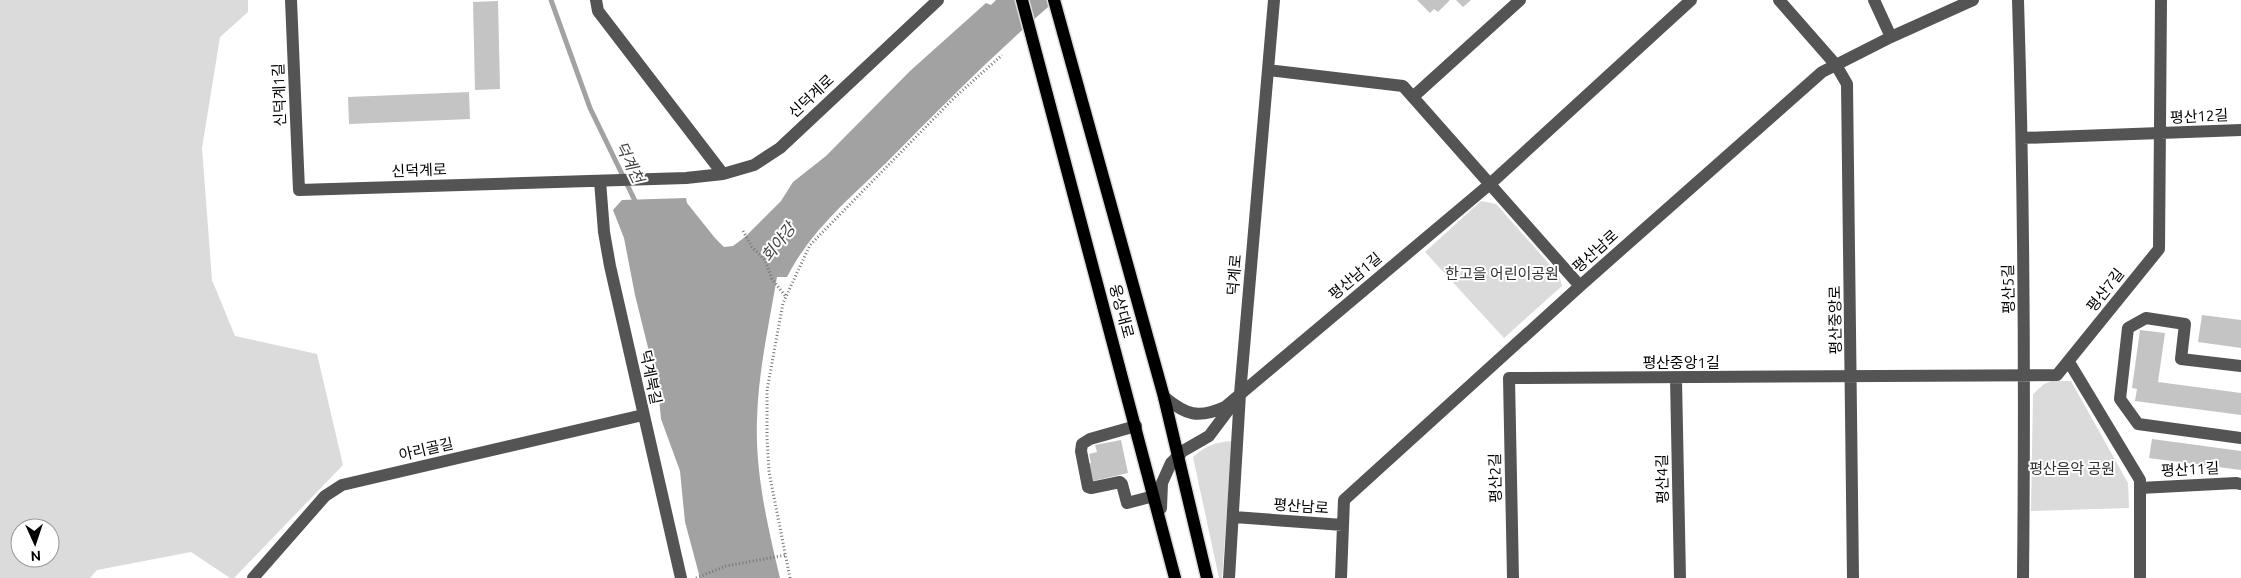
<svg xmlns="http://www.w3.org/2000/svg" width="2241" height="578" font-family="Ubuntu,'Noto Sans KR',sans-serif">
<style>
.green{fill:#dbdbdb;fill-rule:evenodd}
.water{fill:#a2a2a2}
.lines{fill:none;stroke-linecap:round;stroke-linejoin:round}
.stream{stroke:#a2a2a2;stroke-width:5}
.building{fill:#c4c4c4}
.major-casing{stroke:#dbdbdb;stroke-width:15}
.path{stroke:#767676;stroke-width:3;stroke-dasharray:1 2.5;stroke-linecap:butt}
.minor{stroke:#545454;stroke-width:12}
.major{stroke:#000;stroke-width:12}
.labels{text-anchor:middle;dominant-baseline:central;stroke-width:4;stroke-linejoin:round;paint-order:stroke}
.street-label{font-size:15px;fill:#000;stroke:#fff}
.park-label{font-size:15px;fill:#323232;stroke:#fff}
.water-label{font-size:16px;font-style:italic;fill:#434343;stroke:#fff}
</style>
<rect width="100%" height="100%" fill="#fff"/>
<path class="green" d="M0 0H248V12L220 37 202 148 212 280 235 336 317 354 343 465 234 578H230L191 552 97 570 90 578H0ZM20 528H50V558H20Z
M1481 201 1496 204 1559 275 1562 286 1504 338 1425 252Z
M2051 381H2071L2128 483 2129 508 2031 511 2033 394 2044 384Z
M1232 441 1222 578H1219L1193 457C1205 446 1216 442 1232 441Z"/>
<path class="water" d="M996 0H1056C996 52 941 107 886 163 848 200 811 230 787 277H777C769 324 758 373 757 420 755 473 768 528 780 578H700L685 522 680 471 661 419 658 388 635 295 624 238 613 210 622 200 686 198 687 203 715 238 724 247 733 246 745 237 781 201 793 182 826 156 910 71 986 3 991 5Z"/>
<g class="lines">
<path class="stream" d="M551 0 590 108 637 205"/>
</g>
<path class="building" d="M1417 0H1450L1438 12 1434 9 1430 13Z
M1456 0H1471L1463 7Z
M498 1 500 89 475 90 473 2Z
M469 92 470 119 349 124 348 97Z
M2202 315 2241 320V348L2198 342Z
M2140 330 2165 333 2158 382 2241 393V415L2135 401 2137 389 2132 388Z
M2152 439 2241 451V470L2149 458Z
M1121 440 1128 473 1089 482 1085 465 1091 463 1089 454 1097 452 1095 445Z"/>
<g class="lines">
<g class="major-casing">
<path id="major" d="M1022 0 1175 578
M1054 0 1164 397 1207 578"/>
</g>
<path class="path" d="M743 231 752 247 765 260 772 279 786 297
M696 578 726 566 786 555
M790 578 769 472 767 438V390L783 303 810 245 955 97 1002 55"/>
<path class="minor" d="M291 0 299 190 686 178 723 174 754 165 780 148 938 0
M596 0 598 11 723 174
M1779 0 1836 65 1847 84 1853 578
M1874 0 1891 37
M2018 0C2024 193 2025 385 2023 578
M1268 70 1403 86 1580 286
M1414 96 1520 0
M2022 138 2241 130
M600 181 604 232 610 266 681 578
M2069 362 2140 480V578
M2241 366 2181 359 2185 324 2146 318 2128 328 2120 399 2138 424 2241 438
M1509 378 2057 375 2159 249 2161 0
M1509 378 1513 578
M1676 379 1680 578
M1164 397C1186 415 1198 419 1225 407L1490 184 1691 0
M1136 426 1090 439 1082 444 1081 451 1088 487 1091 488 1120 482 1122 484 1127 503 1154 496
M2140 488 2236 483 2241 484
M1161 508 1162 483 1171 463 1183 451 1209 436 1233 404
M1234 517 1343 525 1344 500 1580 286 1822 72 1891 37 1973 0
M253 578 325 496 342 485 643 415
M1229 578 1240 394 1274 0
M1341 578 1343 525"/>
<use href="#major" class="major"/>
</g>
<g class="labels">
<g class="street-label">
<text transform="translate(279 95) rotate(-92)">신덕계1길</text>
<text transform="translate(811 96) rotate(-43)">신덕계로</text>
<text transform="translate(2199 116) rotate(-3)">평산12길</text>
<text transform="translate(419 170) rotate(-2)">신덕계로</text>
<text transform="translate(1595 251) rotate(-42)">평산남로</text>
<text transform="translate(1234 275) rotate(-85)">덕계로</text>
<text transform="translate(1355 276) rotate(-40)">평산남1길</text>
<text transform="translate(2008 289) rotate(-91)">평산5길</text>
<text transform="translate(2105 290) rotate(-52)">평산7길</text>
<text transform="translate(1122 311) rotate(75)">웅상대로</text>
<text transform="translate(1835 320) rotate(-91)">평산중앙로</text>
<text x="1681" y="362">평산중앙1길</text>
<text transform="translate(651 377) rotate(78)">덕계북길</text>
<text transform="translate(426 449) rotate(-13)">아리골길</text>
<text transform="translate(2190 469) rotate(-3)">평산11길</text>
<text transform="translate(1495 478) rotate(-91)">평산2길</text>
<text transform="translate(1662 479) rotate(-91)">평산4길</text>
<text transform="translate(1301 506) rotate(4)">평산남로</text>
</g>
<g class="park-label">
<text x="1502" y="273">한고을 어린이공원</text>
<text x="2072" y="468">평산음악 공원</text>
</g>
<g class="water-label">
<text transform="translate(630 162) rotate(64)">덕계천</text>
<text transform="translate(778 242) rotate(-52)">회야강</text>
</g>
</g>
<g transform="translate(35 543) rotate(177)"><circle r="24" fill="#ffffff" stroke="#999999"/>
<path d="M0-4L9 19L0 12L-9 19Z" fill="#000000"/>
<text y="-8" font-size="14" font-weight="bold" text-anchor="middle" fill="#000000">N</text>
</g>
</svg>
